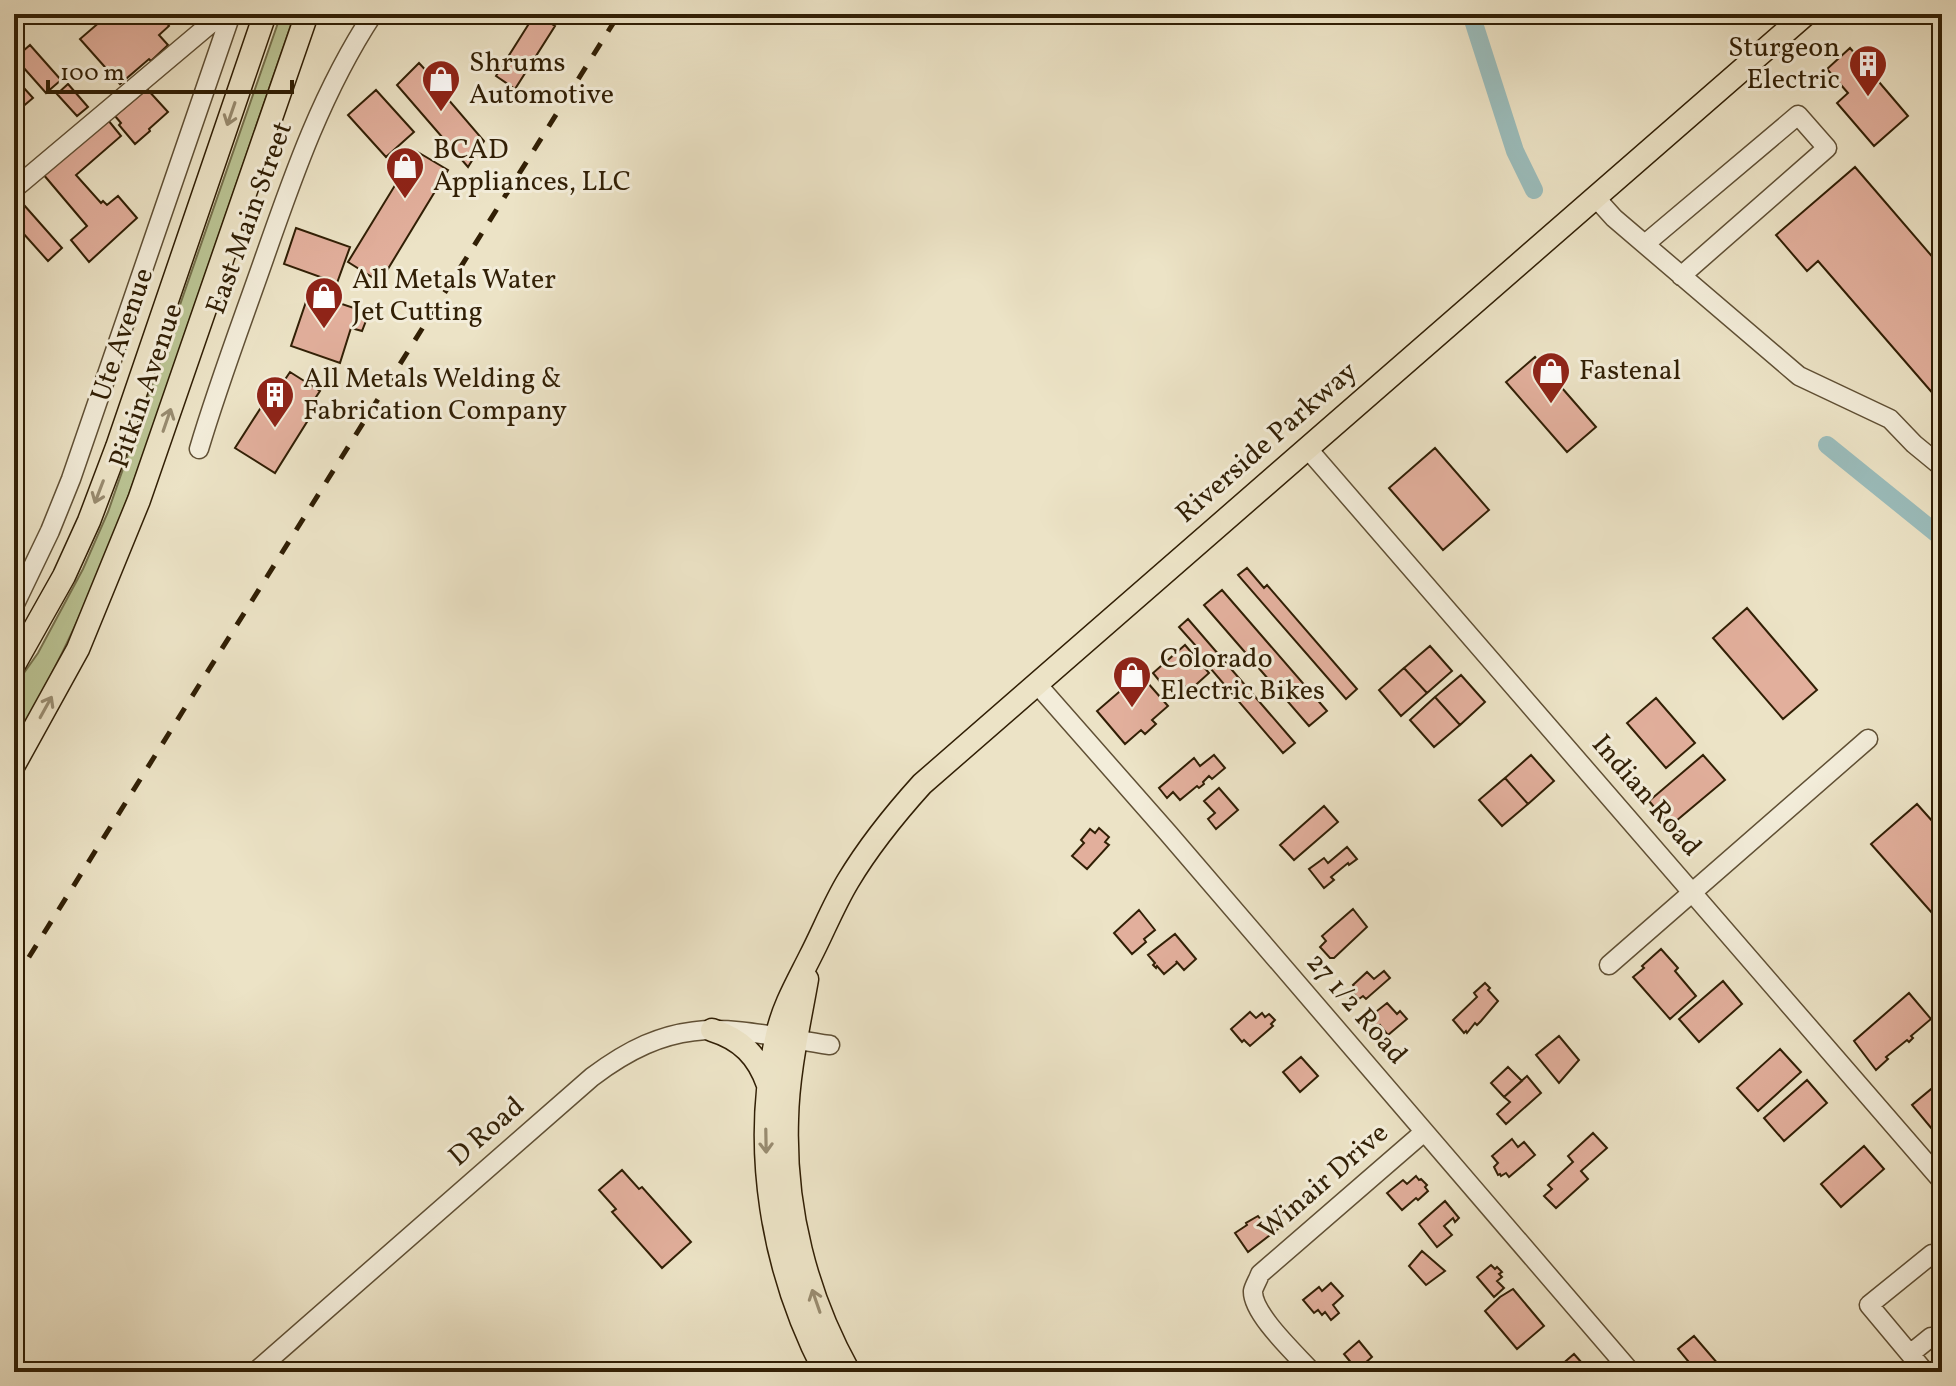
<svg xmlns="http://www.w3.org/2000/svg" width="1956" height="1386" font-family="Vollkorn,serif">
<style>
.green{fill:#bac393;stroke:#76714c;stroke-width:2}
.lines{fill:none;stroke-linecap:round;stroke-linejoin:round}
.canal{stroke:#9bbdbc;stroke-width:18}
.building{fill:#e2af9c;stroke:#311f05;stroke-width:2}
.minor-casing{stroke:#605035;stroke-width:21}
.major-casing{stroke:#311f05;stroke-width:25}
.minor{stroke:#f3edda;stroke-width:18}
.major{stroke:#ece3c6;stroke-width:22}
.rail{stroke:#311f05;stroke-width:5;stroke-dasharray:14 14;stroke-linecap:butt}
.oneway{stroke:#988b6f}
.labels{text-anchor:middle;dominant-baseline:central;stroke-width:6;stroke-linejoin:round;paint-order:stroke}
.poi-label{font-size:28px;fill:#311f05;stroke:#f3edda;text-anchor:start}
.street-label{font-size:28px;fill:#311f05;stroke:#f3edda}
</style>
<rect width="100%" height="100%" fill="#ece3c6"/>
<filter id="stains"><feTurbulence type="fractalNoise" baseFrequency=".0025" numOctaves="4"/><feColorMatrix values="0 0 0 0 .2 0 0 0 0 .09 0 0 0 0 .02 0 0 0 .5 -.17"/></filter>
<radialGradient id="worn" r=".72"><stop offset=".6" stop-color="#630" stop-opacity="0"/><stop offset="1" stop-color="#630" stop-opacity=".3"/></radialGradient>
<path class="green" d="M280 17 293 19C255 129 217 240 179 351 134 485 88 620 14 741V687L38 653 83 569 108 512Z"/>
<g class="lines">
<path class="canal" d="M1471 14 1515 151 1534 190
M1827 445 1942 538"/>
</g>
<path class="building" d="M109 14H156L160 19 162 17 169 26 159 35 168 45 151 61 149 59 120 84 80 39Z
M535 14 555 26 515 89 496 76Z
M30 45 61 80 46 93 15 58Z
M1850 48 1908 116 1874 146 1837 103 1848 93 1827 69Z
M419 63 431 76 429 77 484 141 468 167 397 85Z
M14 77 33 98 14 114Z
M68 84 88 107 77 116 57 94Z
M147 89 168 112 149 129 150 131 135 144 119 125 121 123 115 116Z
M376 90 414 132 386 157 348 115Z
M108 120 121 136 76 175 101 203 103 201 107 205 118 196 137 218 89 262 71 240 87 226 43 174Z
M416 151 448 170 380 282 348 262Z
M1855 167 1942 268V404L1818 261 1807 271 1776 235Z
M24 205 62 248 48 261 14 223V215Z
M296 228 350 247 337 283 284 264Z
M309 293 369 313 362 331 351 328 340 363 291 346Z
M1535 357 1596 427 1567 452 1506 382Z
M290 372 320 391 310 406 315 409 275 473 235 448 276 384 280 387Z
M1435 448 1489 510 1443 550 1389 488Z
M1247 568 1264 588 1267 585 1357 689 1346 699 1238 575Z
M1222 590 1327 711 1309 726 1204 605Z
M1747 608 1817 690 1783 719 1713 638Z
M1188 619 1295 743 1283 753 1193 648 1196 646 1179 627Z
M1185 645 1209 673 1189 691 1179 680 1167 690 1153 673Z
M1430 646 1452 671 1427 693 1404 668Z
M1404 668 1427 693 1401 716 1379 690Z
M1140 674 1168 706 1152 720 1156 724 1145 734 1141 730 1125 744 1097 711Z
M1461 675 1485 702 1460 725 1435 697Z
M1435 697 1460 725 1434 747 1410 720Z
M1656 698 1695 743 1666 768 1627 723Z
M1214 755 1225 768 1212 779 1209 776 1203 782 1204 784 1199 788 1197 786 1180 800 1173 792 1167 798 1159 788 1194 758 1200 766Z
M1531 755 1554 781 1528 804 1505 778Z
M1703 755 1725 780 1670 826 1649 801Z
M1505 778 1528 804 1502 826 1479 800Z
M1219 788 1238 810 1216 829 1208 819 1215 813 1204 801Z
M1917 804 1942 832V906L1933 914 1871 844Z
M1324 806 1338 822 1294 860 1280 845Z
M1099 828 1109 837 1105 842 1109 845 1087 869 1072 856 1084 843 1081 840 1090 829 1095 833Z
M1347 847 1357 859 1349 865 1348 863 1331 877 1334 880 1324 888 1309 869 1324 858 1328 863Z
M1353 909 1367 927 1334 958H1330L1320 947 1326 941 1322 936Z
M1139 910 1155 930 1144 939 1146 942 1132 954 1114 933Z
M1175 934 1196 959 1184 970 1176 961 1177 963 1164 974 1157 966 1156 968 1153 965 1155 963 1148 955Z
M1661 949 1678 968 1675 971 1696 996 1670 1019 1633 977 1644 968 1642 966Z
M1384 971 1390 978 1366 999 1363 996 1359 999 1351 991 1355 988 1353 985 1367 972 1374 979Z
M1723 981 1742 1004 1699 1042 1679 1019Z
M1485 983 1490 988 1488 990 1498 1001 1481 1021 1477 1025 1475 1023 1467 1033 1466 1031 1464 1033 1453 1020 1477 997 1474 993Z
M1909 993 1931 1019 1911 1036 1913 1038 1909 1042 1907 1040 1886 1057 1888 1059 1876 1070 1854 1041Z
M1387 1003 1397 1014 1400 1011 1407 1019 1388 1035 1380 1025 1376 1029 1370 1021 1373 1017 1372 1015Z
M1250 1012 1256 1018 1262 1013 1265 1017 1269 1014 1275 1020 1271 1024 1273 1026 1250 1046 1244 1040 1242 1042 1231 1029Z
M1559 1036 1579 1060 1559 1083 1536 1055Z
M1780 1049 1801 1072 1758 1111 1737 1088Z
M1301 1057 1318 1076 1300 1092 1283 1072Z
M1508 1067 1522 1081 1504 1097 1491 1083Z
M1527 1076 1541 1093 1506 1124 1497 1114 1510 1102 1504 1097Z
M1807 1080 1827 1103 1784 1141 1764 1118Z
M1942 1080V1120L1932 1129 1912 1105Z
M1593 1133 1607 1148 1581 1171 1588 1179 1556 1208 1544 1196 1552 1189 1548 1185 1573 1162 1568 1156Z
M1512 1139 1518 1147 1524 1142 1535 1155 1509 1177 1506 1173 1501 1176 1500 1174 1498 1175 1494 1167 1498 1163 1492 1156Z
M1864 1146 1884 1169 1841 1207 1821 1184Z
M622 1170 639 1189 642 1187 691 1242 662 1268 612 1212 616 1209 599 1190Z
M1416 1176 1419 1180 1421 1179 1427 1185 1425 1187 1428 1191 1418 1200 1416 1198 1402 1210 1387 1193 1403 1180 1407 1184Z
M1445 1201 1459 1218 1455 1222 1453 1218 1444 1226 1452 1235 1437 1247 1419 1224Z
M1258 1216 1265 1225 1272 1219 1279 1228 1248 1252 1235 1233 1247 1225 1246 1223Z
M1422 1251 1445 1271 1426 1285 1409 1266Z
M1491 1265 1495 1269 1497 1267 1502 1272 1499 1274 1502 1277 1497 1281 1504 1288 1494 1297 1477 1277Z
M1331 1283 1343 1296 1333 1305 1339 1313 1331 1320 1325 1312 1322 1315 1318 1310 1314 1313 1303 1300 1319 1287 1322 1291Z
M1513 1289 1544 1326 1517 1349 1485 1311 1500 1297Z
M1694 1336 1725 1372H1697L1678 1349Z
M1359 1341 1372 1357 1364 1364 1367 1366 1362 1370 1360 1367 1357 1370 1344 1354Z
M1574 1354 1590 1372H1559L1563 1369 1560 1366Z"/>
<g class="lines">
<g class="minor-casing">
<path id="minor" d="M14 189 222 14
M1595 197 1614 218 1799 376 1890 419 1914 444 1942 467
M1645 244 1798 115 1827 148 1681 276
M1307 448 1942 1181
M199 449C218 385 242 322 264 259 294 173 323 90 373 14
M14 606 50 531 71 479 231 14
M1036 683 1168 833 1631 1372
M1609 965 1868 739
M1910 1354 1931 1337
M255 1372 592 1077C681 1010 730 1030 830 1045
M1312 1372C1297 1355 1252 1314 1253 1291 1254 1286 1259 1278 1260 1274L1424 1132
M1925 1372 1869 1305 1932 1254H1942"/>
</g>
<g class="major-casing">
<path id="major" d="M14 665 64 576 89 521 117 447 265 14
M14 765 78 649 139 500 307 14
M807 979C799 1025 788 1072 787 1119 784 1208 806 1295 849 1372
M712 1030C741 1039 758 1056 768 1085
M825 1372C772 1270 751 1149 777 1035 783 1007 797 983 810 957 823 932 833 906 848 881 869 846 894 815 922 784L1806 14"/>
</g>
<use href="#minor" class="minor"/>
<use href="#major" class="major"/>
<path class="rail" d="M14 981 619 14"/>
</g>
<defs><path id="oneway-shaft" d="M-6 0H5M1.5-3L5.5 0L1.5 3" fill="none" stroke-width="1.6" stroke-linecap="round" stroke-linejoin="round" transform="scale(2)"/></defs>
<g class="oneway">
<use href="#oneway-shaft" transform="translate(231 114) rotate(109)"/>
<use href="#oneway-shaft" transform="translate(167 420) rotate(-71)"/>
<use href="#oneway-shaft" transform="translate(99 492) rotate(111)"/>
<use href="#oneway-shaft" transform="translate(46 707) rotate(-61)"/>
<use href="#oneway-shaft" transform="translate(766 1141) rotate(89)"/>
<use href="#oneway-shaft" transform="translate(816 1301) rotate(-109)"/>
</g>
<defs>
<g id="building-pin" transform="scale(2)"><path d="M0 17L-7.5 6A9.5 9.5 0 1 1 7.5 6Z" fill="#8f2418" stroke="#f3edda"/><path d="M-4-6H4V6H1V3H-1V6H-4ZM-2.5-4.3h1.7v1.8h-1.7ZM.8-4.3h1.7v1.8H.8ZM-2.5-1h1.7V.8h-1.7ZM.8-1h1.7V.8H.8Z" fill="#fff"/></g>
<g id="shop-pin" transform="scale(2)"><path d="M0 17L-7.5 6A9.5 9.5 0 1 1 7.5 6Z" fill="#8f2418" stroke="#f3edda"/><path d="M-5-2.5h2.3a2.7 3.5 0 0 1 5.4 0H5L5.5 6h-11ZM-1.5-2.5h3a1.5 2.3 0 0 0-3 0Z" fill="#fff"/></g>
</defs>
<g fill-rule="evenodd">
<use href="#building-pin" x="1868" y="64"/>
<use href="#shop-pin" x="441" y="79"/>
<use href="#shop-pin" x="405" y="166"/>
<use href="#shop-pin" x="324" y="296"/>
<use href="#shop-pin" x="1551" y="371"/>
<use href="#building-pin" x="275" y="395"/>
<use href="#shop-pin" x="1132" y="675"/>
</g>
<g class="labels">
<g class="poi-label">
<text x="1840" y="48" text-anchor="end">Sturgeon<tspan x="1840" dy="32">Electric</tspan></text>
<text x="469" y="63">Shrums<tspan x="469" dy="32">Automotive</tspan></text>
<text x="433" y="150">BCAD<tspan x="433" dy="32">Appliances, LLC</tspan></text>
<text x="352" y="280">All Metals Water<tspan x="352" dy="32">Jet Cutting</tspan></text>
<text x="1579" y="371">Fastenal</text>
<text x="303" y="379">All Metals Welding &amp;<tspan x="303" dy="32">Fabrication Company</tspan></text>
<text x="1160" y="659">Colorado<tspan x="1160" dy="32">Electric Bikes</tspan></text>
</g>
<g class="street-label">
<text transform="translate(250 218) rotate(-70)">East Main Street</text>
<text transform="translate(123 335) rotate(-71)">Ute Avenue</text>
<text transform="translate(147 386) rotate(-71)">Pitkin Avenue</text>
<text transform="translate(1267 443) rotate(-41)">Riverside Parkway</text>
<text transform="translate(1646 796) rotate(49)">Indian Road</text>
<text transform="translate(1356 1009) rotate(49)">27 1/2 Road</text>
<text transform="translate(487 1132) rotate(-41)">D Road</text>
<text transform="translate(1324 1182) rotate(-41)">Winair Drive</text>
</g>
</g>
<rect width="1956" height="1386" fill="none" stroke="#ece3c6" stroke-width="48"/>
<rect x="16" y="16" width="1924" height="1354" fill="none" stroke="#311f05" stroke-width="4"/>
<rect x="24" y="24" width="1908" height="1338" fill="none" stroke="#311f05" stroke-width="2"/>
<path d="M48 80v12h244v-12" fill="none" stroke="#311f05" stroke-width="4"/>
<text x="60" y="80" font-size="24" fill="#311f05" stroke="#f3edda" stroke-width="6" paint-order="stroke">100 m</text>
<rect width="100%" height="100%" filter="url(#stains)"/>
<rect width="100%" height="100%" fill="url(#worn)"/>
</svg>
